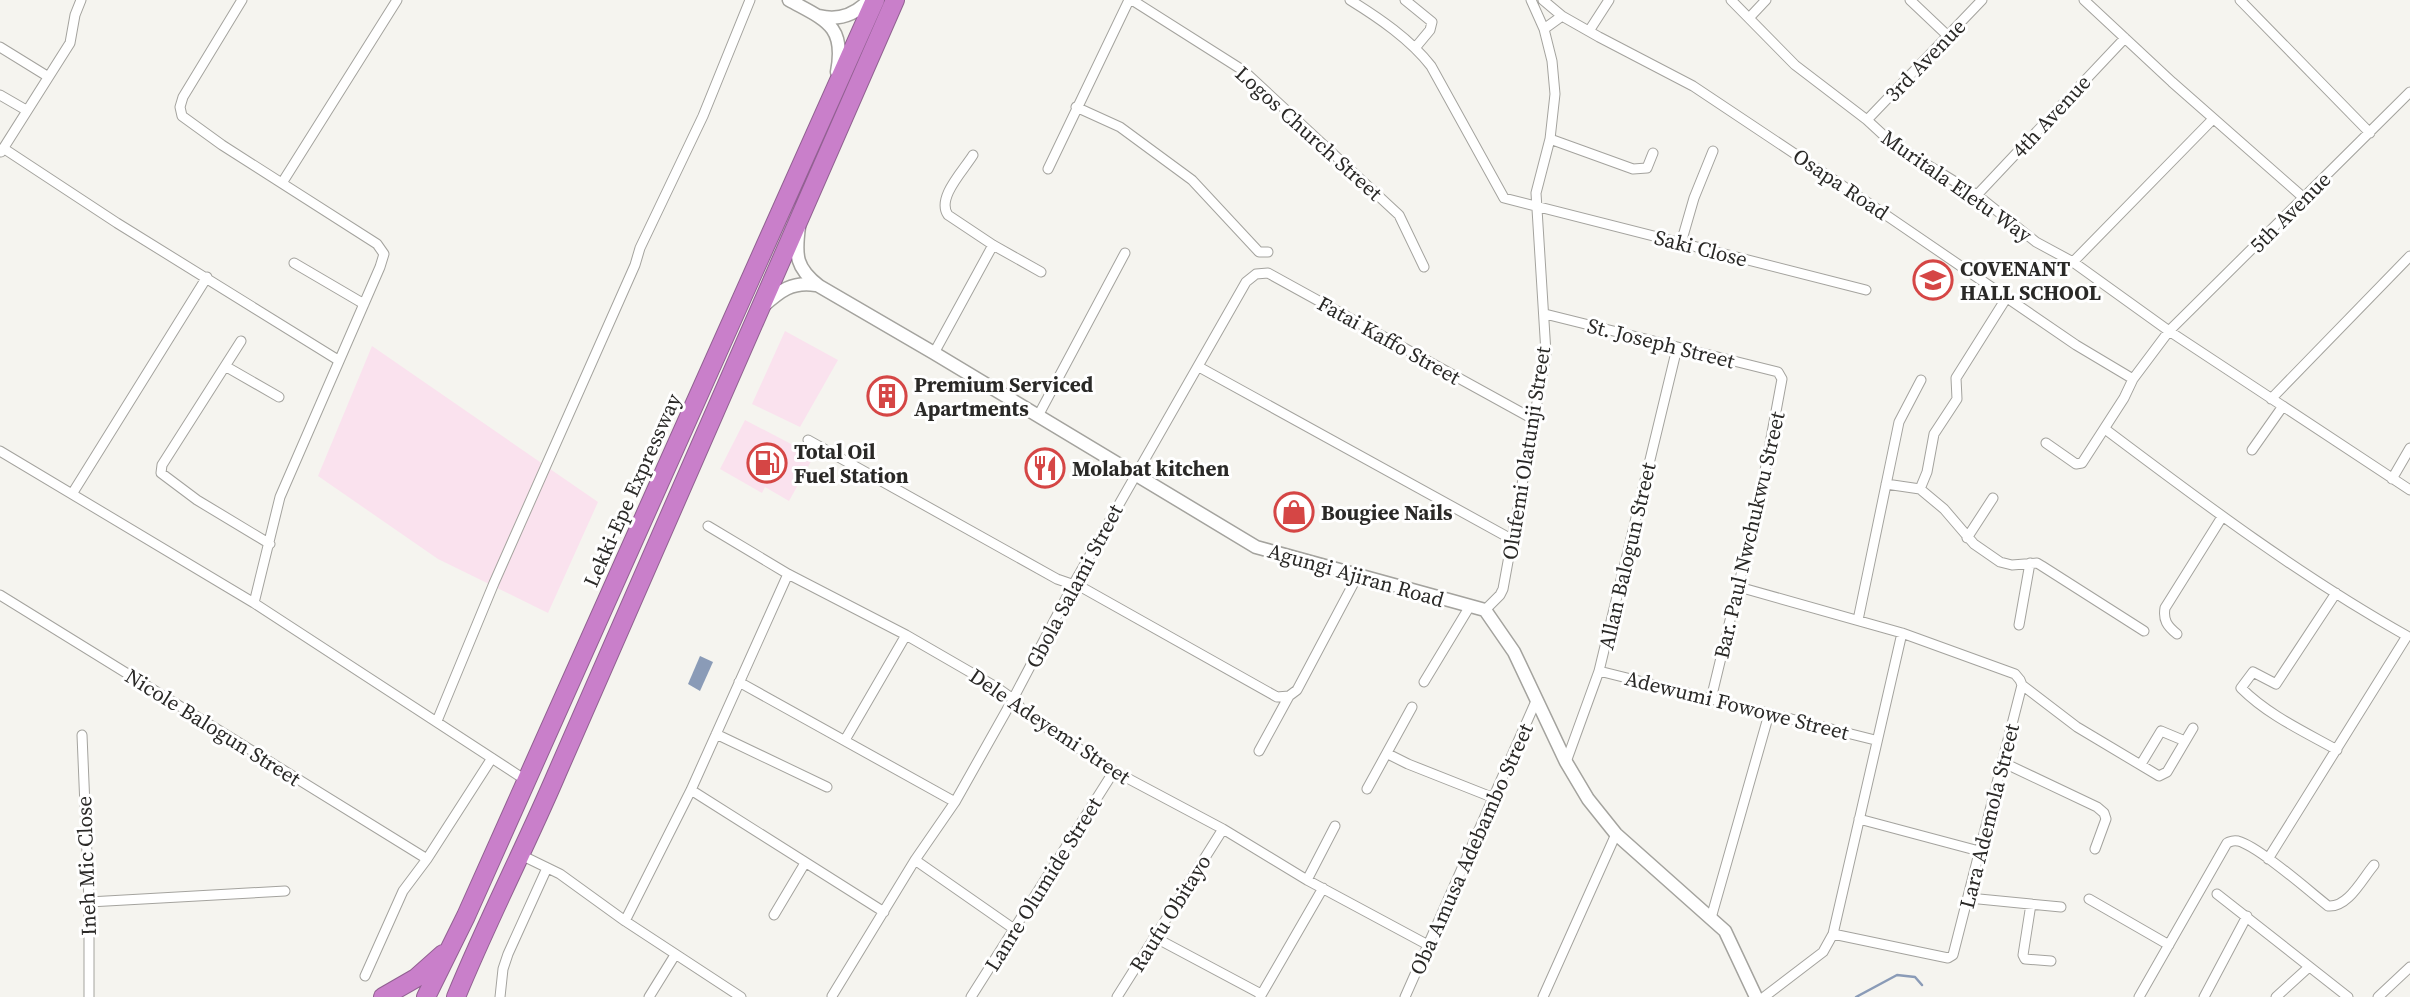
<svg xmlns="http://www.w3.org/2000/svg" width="2410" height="997" font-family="'Source Serif 4',serif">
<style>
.commercial{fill:#fae2ee}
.water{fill:#8a9bb7}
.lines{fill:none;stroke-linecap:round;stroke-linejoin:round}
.stream{stroke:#8a9bb7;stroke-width:2.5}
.street-casing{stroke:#a4a39e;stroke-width:11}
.secondary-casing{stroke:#a4a39e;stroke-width:15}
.highway-casing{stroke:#916191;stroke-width:20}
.street{stroke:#fff;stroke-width:9}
.secondary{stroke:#fff;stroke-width:12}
.highway{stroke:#c97fca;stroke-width:18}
.labels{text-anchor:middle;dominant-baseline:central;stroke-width:6;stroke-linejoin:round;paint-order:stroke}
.street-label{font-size:21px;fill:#2a2927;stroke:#fff}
.poi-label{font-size:21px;font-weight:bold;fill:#2a2927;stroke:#fff;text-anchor:start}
</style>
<rect width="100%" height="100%" fill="#f5f4ef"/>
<path class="commercial" d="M785 331 838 360 800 427 752 404Z
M372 346 598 502 548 613 438 559 318 476Z
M745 420 814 456 789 501 765 487 762 493 720 469Z"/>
<path class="water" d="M700 656 713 662 700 691 688 684Z"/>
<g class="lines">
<path class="stream" d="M1856 997 1897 975 1915 977 1922 985"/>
<g class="street-casing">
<path id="street" d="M242 0 183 97 180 107 182 116 222 145 377 244 384 254 380 267 280 497 254 603
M1132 0 1244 71 1399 215 1424 267
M1350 0C1379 18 1410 39 1431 66L1504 198 1866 290
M1405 0 1432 22 1430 30 1415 48
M1543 0 1562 16 1599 37 1693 86 1864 200 2076 345 2133 379
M1731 0 1795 65 1867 120 1893 144 1977 195 2036 242 2073 262 2169 331 2410 490
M1910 0 1948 36
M2084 0 2172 82 2305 199
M2240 0 2370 133
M1749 18 1766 0
M1544 29 1562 16
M1589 31 1609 0
M0 47 47 76
M0 95 26 110
M1076 107 1120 127 1192 180 1259 252H1268
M1867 120 1982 0
M1550 139 1633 169 1647 168 1653 153
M3 148 117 223 338 360
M1 152 70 43 75 15 81 0
M973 155C964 170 936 198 948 215L993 245 1041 272
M1048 169 1129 0
M282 183 397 0
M1977 195 2125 38
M1681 243 1694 198 1713 151
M2073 262 2213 119
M294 263 364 304
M1545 314 1778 372 1782 379 1761 492 1711 699
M241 341 162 465 161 473 197 500 270 544
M934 353 993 245
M225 366 279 397
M1199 367 1513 540
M2271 399 2410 256
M1038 416 1125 253
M2105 429C2202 502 2300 576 2407 636L2268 859
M808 440 1057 579 1083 588 1277 697 1289 696 1297 690 1358 575
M2046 443 2076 464 2082 463 2124 398 2133 379 2169 331 2410 92
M2252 450 2283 406
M0 451 254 603 527 781
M2392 479 2410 448
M1886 484 1920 489 1944 509 1974 544 2000 562 2012 565 2037 563 2042 566 2144 631
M1920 489 1927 472 1934 434 1957 399 1956 378 2007 297
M72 494 207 277
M708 526 788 574 906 635 996 687 1013 699 1027 715 1114 771 1223 829 1307 880 1428 945
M1967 538 1993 498
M1739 587 1902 633 2015 674 2020 680 2022 685 1953 955 1948 958 1833 934
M2336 593 2276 684 2253 672 2241 688C2268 715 2303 731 2337 750
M0 595 427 859
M1485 610 1500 595 1503 589 1546 353 1536 193 1550 139 1555 94 1552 61 1544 29 1531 0
M1858 620 1899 422 1921 380
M2019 625 2030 563
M2177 634C2167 626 2163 620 2165 608L2222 517
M1599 671 1875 740
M739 682 955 802
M1424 682 1470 606
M2022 685 2077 727 2159 776 2167 772 2193 728
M437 721 494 583 635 265 640 248 703 116 750 0
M716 734 827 787
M82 735 89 902V997
M845 740 906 635
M1259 751 1289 696
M1388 754 1408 764 1494 798
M1566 762 1599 671 1677 348
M2002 762 2097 807 2104 813 2106 819 2095 849
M2141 764 2161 731 2185 741
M1367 789 1412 707
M691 790 884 912
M1859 819 1979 851
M521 855 560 874 625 921 741 997
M915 860 1014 929
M1307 880 1335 826
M2217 894 2348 997
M1969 898 2061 907
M2089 899 2169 945
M89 902 285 891
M2031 904 2023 955 2025 959 2051 961
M774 915 805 863
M1711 918 1769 714
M625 921 691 790 788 574
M1154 937 1261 994
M365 976 403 891 427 859 492 758
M832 996 915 860 955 802 1013 699 1073 585 1246 282 1256 274 1268 273 1533 419
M500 997 503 969 508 954 547 868
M649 997 675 955
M971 997 1114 771
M1117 997 1223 829
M1260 997 1323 888
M1405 997 1536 701
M1543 997 1616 834
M1764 997 1823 952 1833 934 1902 633
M2139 997 2227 843C2232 841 2232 840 2238 841 2258 846 2309 891 2328 906 2348 908 2362 879 2374 865
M2204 997 2247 916
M2276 997 2309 967
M2378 997 2410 967"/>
</g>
<g class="secondary-casing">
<path id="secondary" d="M789 0C825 20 846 25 837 72
M819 16C839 21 855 15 869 0
M799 227C795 256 796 268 819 286L934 353 1256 547 1485 610 1514 652 1566 762 1588 799 1616 834 1725 931 1756 997
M762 307C780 291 792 281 816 285"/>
</g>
<g class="highway-casing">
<path id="highway" d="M383 997 416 978 443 954
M426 997 466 916 875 0
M456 997C487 921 525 848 557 773 669 515 781 257 895 0"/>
</g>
<use href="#street" class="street"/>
<use href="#secondary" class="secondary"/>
<use href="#highway" class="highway"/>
</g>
<defs>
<g id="school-ring" transform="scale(2.0125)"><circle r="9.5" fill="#fff" stroke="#d54645" stroke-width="1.5"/><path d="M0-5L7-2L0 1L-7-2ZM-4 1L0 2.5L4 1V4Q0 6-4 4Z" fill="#d54645"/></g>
<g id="building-ring" transform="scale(2.0125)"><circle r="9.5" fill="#fff" stroke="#d54645" stroke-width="1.5"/><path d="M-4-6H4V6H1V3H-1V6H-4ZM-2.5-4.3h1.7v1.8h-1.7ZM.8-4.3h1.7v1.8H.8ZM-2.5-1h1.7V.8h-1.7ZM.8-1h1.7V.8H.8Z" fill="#d54645"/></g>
<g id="fuel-ring" transform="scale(2.0125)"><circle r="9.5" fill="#fff" stroke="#d54645" stroke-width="1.5"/><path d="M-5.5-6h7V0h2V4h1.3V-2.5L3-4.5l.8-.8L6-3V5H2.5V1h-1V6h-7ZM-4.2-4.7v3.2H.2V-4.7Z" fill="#d54645"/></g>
<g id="restaurant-ring" transform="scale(2.0125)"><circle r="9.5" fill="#fff" stroke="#d54645" stroke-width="1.5"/><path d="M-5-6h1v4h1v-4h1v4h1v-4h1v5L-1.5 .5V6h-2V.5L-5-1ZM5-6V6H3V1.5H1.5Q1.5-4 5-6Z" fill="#d54645"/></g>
<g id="shop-ring" transform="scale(2.0125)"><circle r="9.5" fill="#fff" stroke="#d54645" stroke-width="1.5"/><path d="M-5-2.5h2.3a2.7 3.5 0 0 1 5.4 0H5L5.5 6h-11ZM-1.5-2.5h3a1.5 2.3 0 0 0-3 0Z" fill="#d54645"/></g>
</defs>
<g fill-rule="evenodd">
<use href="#school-ring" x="1933" y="280"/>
<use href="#building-ring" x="887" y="396"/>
<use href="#fuel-ring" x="767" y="463"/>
<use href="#restaurant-ring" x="1045" y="468"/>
<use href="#shop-ring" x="1294" y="512"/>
</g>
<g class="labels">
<g class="street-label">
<text transform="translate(1925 60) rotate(-46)">3rd Avenue</text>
<text transform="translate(2051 116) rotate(-47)">4th Avenue</text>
<text transform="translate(1309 133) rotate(42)">Logos Church Street</text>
<text transform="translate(1841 184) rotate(34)">Osapa Road</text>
<text transform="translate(1957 186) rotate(35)">Muritala Eletu Way</text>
<text transform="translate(2290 212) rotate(-45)">5th Avenue</text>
<text transform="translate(1701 248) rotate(14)">Saki Close</text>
<text transform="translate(1389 340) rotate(29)">Fatai Kaffo Street</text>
<text transform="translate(1661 343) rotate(14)">St. Joseph Street</text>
<text transform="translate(1526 453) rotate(-81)">Olufemi Olatunji Street</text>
<text transform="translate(632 490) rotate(-66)">Lekki-Epe Expressway</text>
<text transform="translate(1749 535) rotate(-77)">Bar. Paul Nwchukwu Street</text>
<text transform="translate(1627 556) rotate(-77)">Allan Balogun Street</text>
<text transform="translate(1356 575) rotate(16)">Agungi Ajiran Road</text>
<text transform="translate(1074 586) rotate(-62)">Gbola Salami Street</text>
<text transform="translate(1737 705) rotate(14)">Adewumi Fowowe Street</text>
<text transform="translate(1050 726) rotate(34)">Dele Adeyemi Street</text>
<text transform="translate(213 727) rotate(32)">Nicole Balogun Street</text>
<text transform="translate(1989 816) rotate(-76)">Lara Ademola Street</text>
<text transform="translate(1471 849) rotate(-66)">Oba Amusa Adebambo Street</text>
<text transform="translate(86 866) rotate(-92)">Ineh Mic Close</text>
<text transform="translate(1043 884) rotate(-58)">Lanre Olumide Street</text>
<text transform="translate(1170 913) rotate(-58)">Raufu Obitayo</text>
</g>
<g class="poi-label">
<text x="1960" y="268">COVENANT<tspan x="1960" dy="24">HALL SCHOOL</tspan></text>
<text x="914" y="384">Premium Serviced<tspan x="914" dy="24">Apartments</tspan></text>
<text x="794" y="451">Total Oil<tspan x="794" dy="24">Fuel Station</tspan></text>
<text x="1072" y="468">Molabat kitchen</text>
<text x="1321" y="512">Bougiee Nails</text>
</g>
</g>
</svg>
